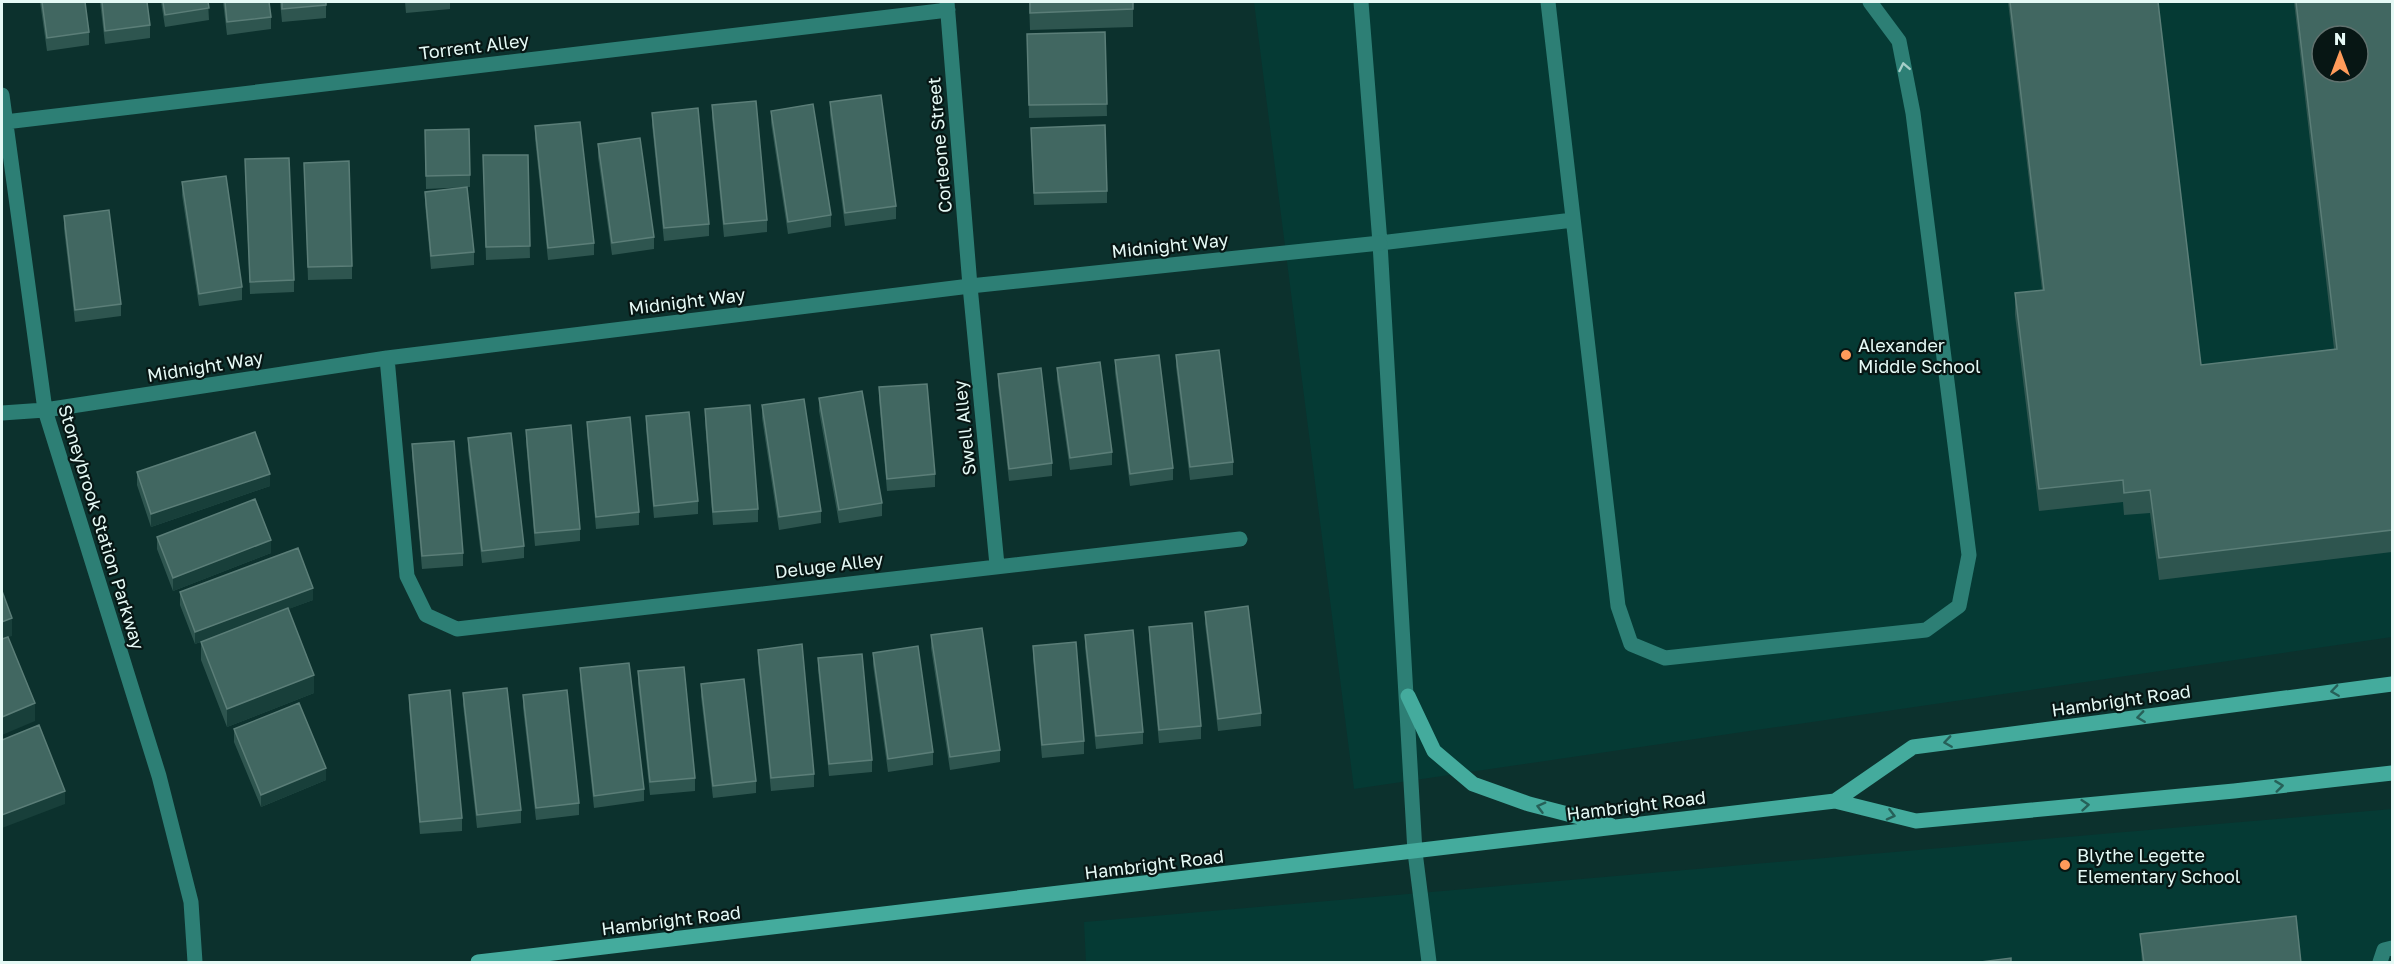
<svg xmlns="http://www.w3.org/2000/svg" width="2394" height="964" font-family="'Golos Text',sans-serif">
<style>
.built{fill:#053a34;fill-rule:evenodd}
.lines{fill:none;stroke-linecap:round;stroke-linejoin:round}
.lane{stroke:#2d7f75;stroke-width:15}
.street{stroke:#2d7f75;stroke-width:15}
.secondary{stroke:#44ab9d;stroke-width:15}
.wall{fill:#2e554f}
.shaded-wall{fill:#183f3a}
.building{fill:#416761;stroke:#5b7e78;stroke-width:1.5;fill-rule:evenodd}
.oneway{stroke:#a5cec8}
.oneway2{stroke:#266058}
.poi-dot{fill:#ff9b5a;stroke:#071614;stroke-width:2}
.labels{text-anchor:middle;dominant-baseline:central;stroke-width:4.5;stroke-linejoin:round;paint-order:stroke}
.street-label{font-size:18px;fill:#e5f9f5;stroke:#071614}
.poi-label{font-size:18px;fill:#e5f9f5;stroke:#071614;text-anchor:start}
</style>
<rect width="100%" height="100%" fill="#0c312d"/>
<path class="built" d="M1254 2H2392V637L1354 789ZM2322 36H2358V72H2322Z
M2392 809V962H1086L1084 922Z"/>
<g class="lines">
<path class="lane" d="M1361 2 1380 243 1415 852 1429 962
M1548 2 1618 606 1631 644 1665 658 1926 630 1959 606 1969 555 1913 113 1899 41 1870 2
M1380 243 1573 220
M2380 962 2384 950 2392 948"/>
<path class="street" d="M947 2 970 286 997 565
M2 95 45 410 159 776 191 902 195 962
M5 122 948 10
M387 358 407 576 426 615 457 629 1240 539
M2 413 45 410 387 358 970 286 1380 243"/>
<path class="secondary" d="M1408 696 1434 751 1473 784 1529 804 1610 825
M1835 801 1913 747 2392 684
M478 962 1835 801 1916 821 2234 791 2392 773"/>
</g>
<path class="wall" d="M40 2H85L89 32V45L47 51Z
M100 2H147L150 25V38L105 44Z
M161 2H208L209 20 165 27Z
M223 2H269L271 17V29L227 35Z
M280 2H326V18L282 22Z
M341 2H363L341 3Z
M405 2H450V9L406 13Z
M1029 2H1133V27L1030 30Z
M2008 2H2158L2201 365 2334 349 2294 2H2392V552L2159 580 2150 513 2124 515 2123 502 2039 511 2015 315V293L2042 290Z
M1105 32 1107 116 1029 118 1027 34Z
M830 102 896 206V219L845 226 830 115Z
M712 105 767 220V232L724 237 712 118Z
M771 111 831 215V227L788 234 771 123Z
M652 113 709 224V236L664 241 652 125Z
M535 126 594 243V255L548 260 535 139Z
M425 130 470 175V187L426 189Z
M1031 141 1107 191V203L1034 205Z
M598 144 654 237V249L612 255 598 157Z
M483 155H528L530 258 486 260Z
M304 163 352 266V279L308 280Z
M245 172 294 280V292L250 294Z
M182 182 242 287V300L199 306 182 195Z
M425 192 474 252V265L431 269 425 204Z
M64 216 121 304V316L75 322 64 229Z
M1176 355 1233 462V475L1190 480 1176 367Z
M1115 360 1173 468V480L1130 486 1115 373Z
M1057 368 1112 452V465L1070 470 1057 380Z
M998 374 1052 463V476L1009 481 998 386Z
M879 387 935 474V487L887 491 879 400Z
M819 398 882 503V516L839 523 819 411Z
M762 405 821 511V523L779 530 762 418Z
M705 409 758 509V522L713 525 705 422Z
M646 416 698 501V514L654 518 646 429Z
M587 422 639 512V525L596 529 587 434Z
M526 430 580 529V541L535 546 526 442Z
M468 438 524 546V558L482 563 468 451Z
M412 444 463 553V566L422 569 412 456Z
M137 472 270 486 151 527 137 485Z
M157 537 271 553 173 591 157 549Z
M180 592 313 600 288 609 314 693 227 727 201 660V642L209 639 195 644 180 605Z
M1205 612 1261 713V726L1218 731 1205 624Z
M1149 627 1201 726V739L1159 743 1149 640Z
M931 635 1000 750V762L950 770 931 648Z
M1085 635 1143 732V744L1096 749 1085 648Z
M1033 646 1084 741V754L1042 758 1033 659Z
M758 650 814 774V787L771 791 758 662Z
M873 653 933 752V765L888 772 873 665Z
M818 658 872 760V772L829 776 818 670Z
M580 668 644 789V801L594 808 580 680Z
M638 671 695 778V791L650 795 638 684Z
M701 684 756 781V793L713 798 701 697Z
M463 693 521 810V823L477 828 463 705Z
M409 695 462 818V831L420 834 409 708Z
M523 695 579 803V815L536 820 523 708Z
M234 729 326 780 261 807 234 742Z
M2140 934 2301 963H2142Z"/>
<path class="shaded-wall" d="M270 474V486L151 527V514Z
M271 540V553L173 591V578Z
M313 588V600L195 644V632Z
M12 618V636L2 639V622Z
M314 675V693L227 727V709Z
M35 703V721L2 735V717Z
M326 768V780L261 807V795Z
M65 791V804L2 828V815Z"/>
<path class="building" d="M42 2H85L89 32 47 38Z
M102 2H147L150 25 105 31Z
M163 2H208L209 8 165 15Z
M225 2H269L271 17 227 22Z
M282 2H326V5L282 9Z
M1030 2H1133V9L1030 13Z
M2010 2H2158L2201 365 2337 349 2296 2H2392V530L2159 558 2150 490 2124 493 2123 480 2039 489 2015 293 2044 290ZM2322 36H2358V72H2322Z
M1105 32 1107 104 1029 105 1027 34Z
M881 95 896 206 845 213 830 102Z
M756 101 767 220 724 224 712 105Z
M813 104 831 215 788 222 771 111Z
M698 108 709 224 664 228 652 113Z
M580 122 594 243 548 248 535 126Z
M1105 125 1107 191 1034 193 1031 128Z
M469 129 470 175 426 176 425 130Z
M640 138 654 237 612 243 598 144Z
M483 155H528L530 246 486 247Z
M289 158 294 280 250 282 245 159Z
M349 161 352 266 308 267 304 163Z
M226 176 242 287 199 294 182 182Z
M467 187 474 252 431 256 425 192Z
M109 210 121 304 75 310 64 216Z
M1219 350 1233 462 1190 467 1176 355Z
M1159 355 1173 468 1130 474 1115 360Z
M1100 362 1112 452 1070 458 1057 368Z
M1041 368 1052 463 1009 469 998 374Z
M927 384 935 474 887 479 879 387Z
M862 391 882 503 839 510 819 398Z
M804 399 821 511 779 517 762 405Z
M750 405 758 509 713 512 705 409Z
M689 412 698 501 654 506 646 416Z
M630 417 639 512 596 517 587 422Z
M571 425 580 529 535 533 526 430Z
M255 432 270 474 151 514 137 472Z
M511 433 524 546 482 551 468 438Z
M454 441 463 553 422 556 412 444Z
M255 499 271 540 173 578 157 537Z
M298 548 313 588 195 632 180 592Z
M2 591 12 618 2 622Z
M1248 606 1261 713 1218 719 1205 612Z
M288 608 314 675 227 709 201 642Z
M1192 623 1201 726 1159 730 1149 627Z
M982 628 1000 750 950 757 931 635Z
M1133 630 1143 732 1096 736 1085 635Z
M8 637 35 703 2 717V639Z
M1076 642 1084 741 1042 745 1033 646Z
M802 644 814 774 771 778 758 650Z
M918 646 933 752 888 759 873 653Z
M862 654 872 760 829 764 818 658Z
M629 663 644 789 594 796 580 668Z
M684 667 695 778 650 782 638 671Z
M744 679 756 781 713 786 701 684Z
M507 688 521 810 477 815 463 693Z
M450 690 462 818 420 822 409 695Z
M567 690 579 803 536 808 523 695Z
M299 703 326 768 261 795 234 729Z
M39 725 65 791 2 815V740Z
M2296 916 2301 963H2144L2140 934Z
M2011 958V963H1973Z"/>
<defs><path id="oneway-chevron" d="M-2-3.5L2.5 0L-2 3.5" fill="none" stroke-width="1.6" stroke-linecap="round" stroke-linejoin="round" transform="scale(1.5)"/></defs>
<use class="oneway" href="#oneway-chevron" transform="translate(1904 67) rotate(-101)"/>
<g class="oneway2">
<use href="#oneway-chevron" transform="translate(2335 691) rotate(172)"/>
<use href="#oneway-chevron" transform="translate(2141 717) rotate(172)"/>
<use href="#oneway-chevron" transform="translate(1948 742) rotate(172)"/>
<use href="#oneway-chevron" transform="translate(2279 786) rotate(-7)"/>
<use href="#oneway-chevron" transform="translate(2085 805) rotate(-5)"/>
<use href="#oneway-chevron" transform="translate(1541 807) rotate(-165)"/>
<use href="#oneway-chevron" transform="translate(1891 815) rotate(14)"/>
</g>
<g class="poi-dot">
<circle cx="1846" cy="355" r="6"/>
<circle cx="2065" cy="865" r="6"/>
</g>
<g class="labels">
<g class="street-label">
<text transform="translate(474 46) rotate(-7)">Torrent Alley</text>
<text transform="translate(939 145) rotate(-95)">Corleone Street</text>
<text transform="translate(1170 245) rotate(-6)">Midnight Way</text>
<text transform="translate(687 301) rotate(-7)">Midnight Way</text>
<text transform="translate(205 366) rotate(-9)">Midnight Way</text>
<text transform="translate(964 428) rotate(-96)">Swell Alley</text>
<text transform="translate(102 527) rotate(73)">Stoneybrook Station Parkway</text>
<text transform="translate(829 565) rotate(-7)">Deluge Alley</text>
<text transform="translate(2121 700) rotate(-8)">Hambright Road</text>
<text transform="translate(1636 805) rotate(-7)">Hambright Road</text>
<text transform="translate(1154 864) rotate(-7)">Hambright Road</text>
<text transform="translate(671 920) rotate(-7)">Hambright Road</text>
</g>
<g class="poi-label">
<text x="1858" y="345">Alexander<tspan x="1858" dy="21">Middle School</tspan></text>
<text x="2077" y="855">Blythe Legette<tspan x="2077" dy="21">Elementary School</tspan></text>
</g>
</g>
<rect width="2394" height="964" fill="none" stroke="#e5f9f5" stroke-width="6"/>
<g transform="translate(2340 54)"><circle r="28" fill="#071614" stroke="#60716e" stroke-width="1.5"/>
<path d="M0-4.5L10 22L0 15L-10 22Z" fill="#ff9b5a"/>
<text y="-9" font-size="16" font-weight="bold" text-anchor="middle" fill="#e5f9f5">N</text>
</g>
</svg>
